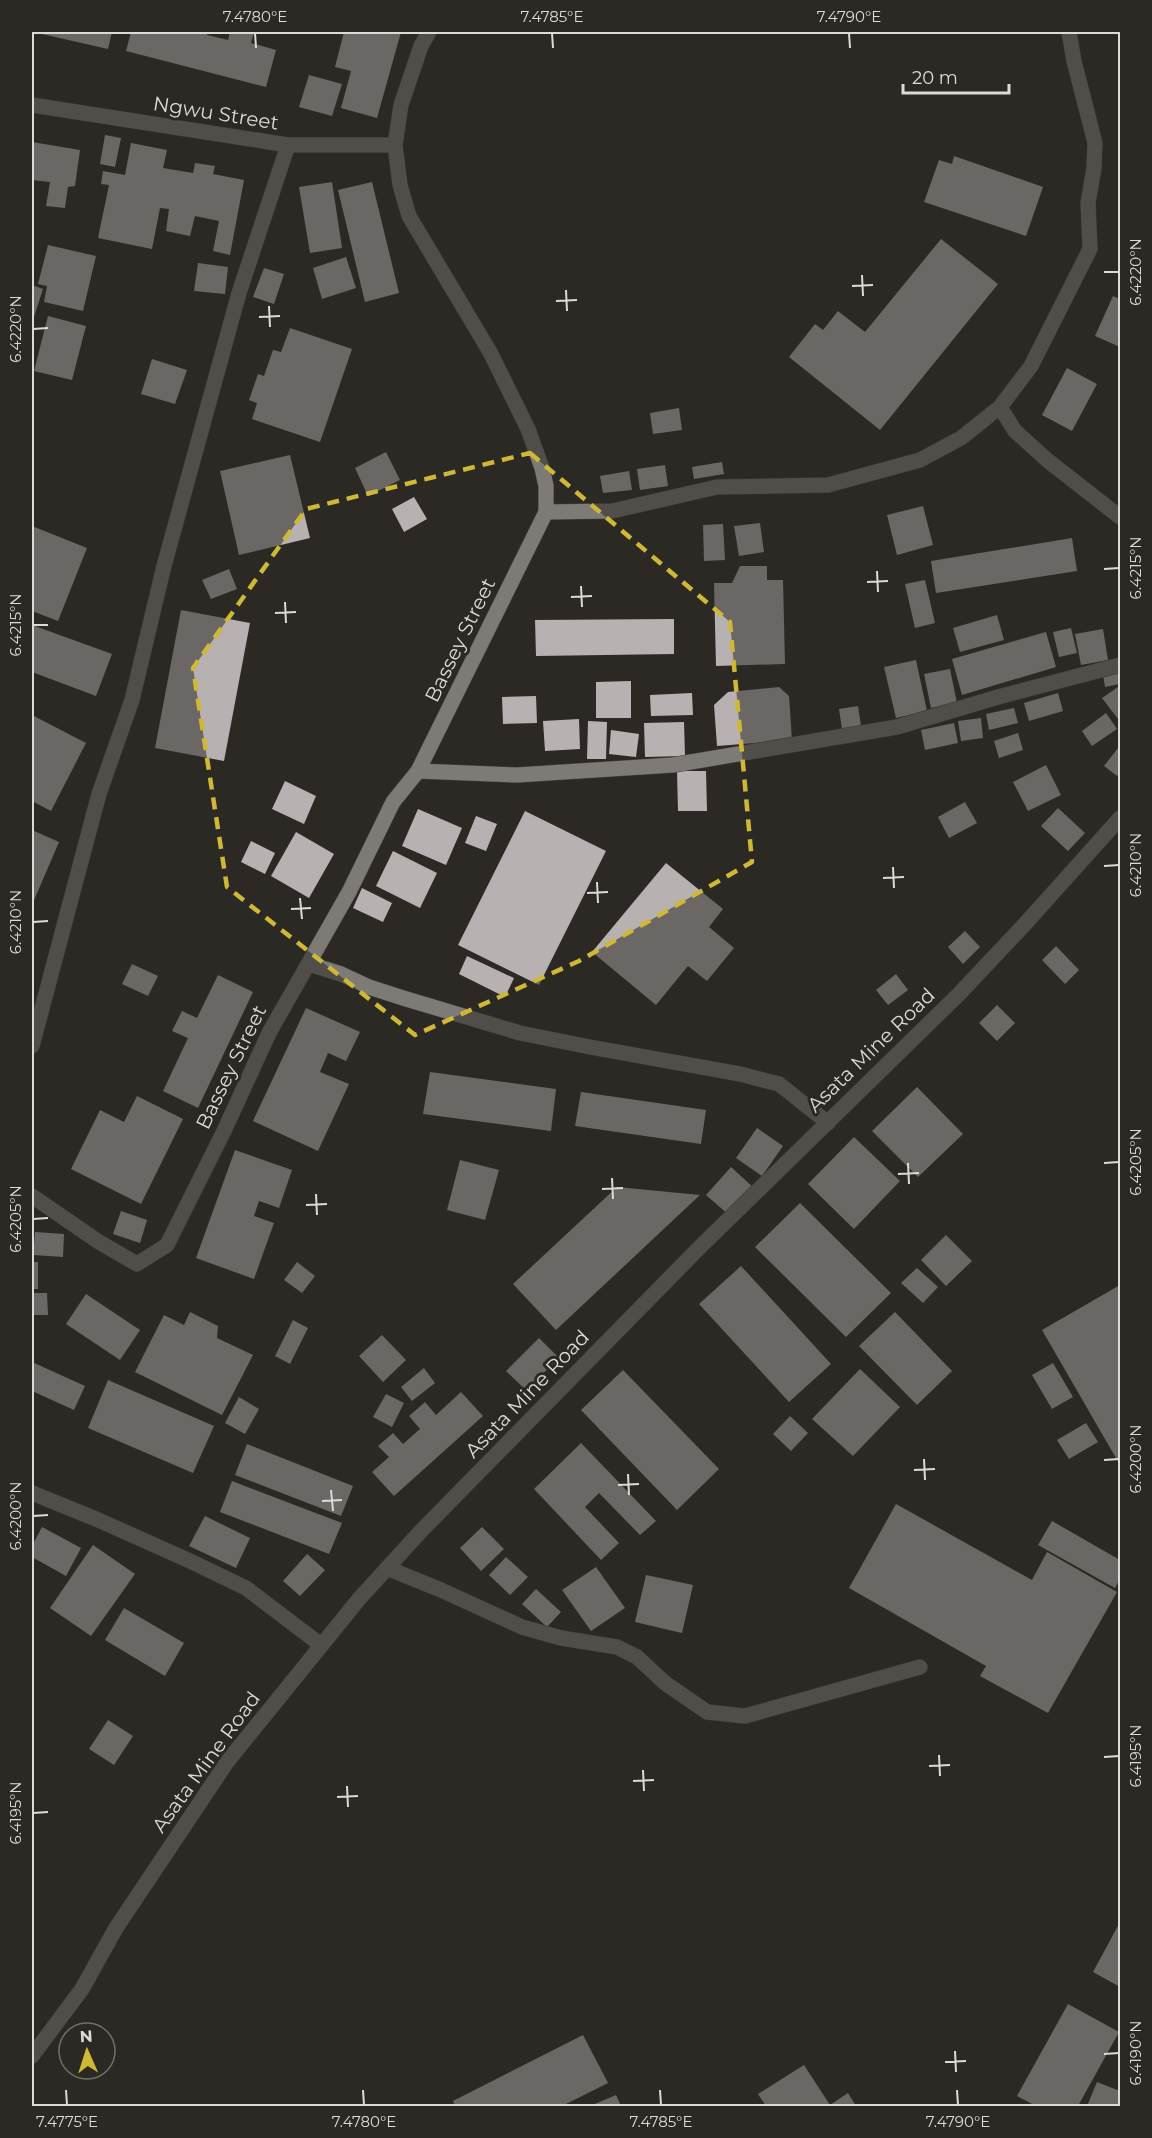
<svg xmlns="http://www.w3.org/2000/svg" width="1152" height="2138" font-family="Montserrat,sans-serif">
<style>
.building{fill:#b8b1b1}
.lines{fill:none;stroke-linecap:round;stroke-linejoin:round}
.service-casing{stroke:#484643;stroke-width:16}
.minor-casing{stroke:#484643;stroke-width:16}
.service{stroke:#7e7a76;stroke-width:15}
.minor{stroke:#7e7a76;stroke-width:15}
.marked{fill:none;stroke:#d0b837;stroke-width:4.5;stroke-dasharray:12 8;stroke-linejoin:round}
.ticks{fill:none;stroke:#dcdbd8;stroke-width:2}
.labels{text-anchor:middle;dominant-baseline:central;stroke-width:6;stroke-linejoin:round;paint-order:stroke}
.street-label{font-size:20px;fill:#dcdbd8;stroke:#2c2925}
.neatline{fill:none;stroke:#dcdbd8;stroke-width:2}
.ticks-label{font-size:15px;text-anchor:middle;fill:#dcdbd8}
</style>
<rect width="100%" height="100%" fill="#2c2925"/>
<path class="building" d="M33 32H112L108 49Z
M131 32H178L187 34V32H208L207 35 228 40 230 32H254L251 43 276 50 266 87 126 51Z
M344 32H401L377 118 341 108 351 71 335 67Z
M309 75 342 84 332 116 299 107Z
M105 135 121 138 115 167 100 164Z
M32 142 80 150 75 186 68 187 65 208 46 206 50 182 32 180Z
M131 143 167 150 163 168 193 173 195 163 215 166 213 174 244 180 230 255 213 251 219 221 195 216 190 236 166 231 169 209 160 208 152 249 98 238 109 185 101 184 103 171 125 175Z
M954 156 1043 187 1026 236 924 202 939 160 952 164Z
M332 182 342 248 310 253 299 187Z
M372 182 399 293 365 302 338 190Z
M941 239 998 284 880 430 789 357 815 324 823 330 838 311 865 332Z
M48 245 96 256 83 311 44 302 47 286 38 284Z
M346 257 356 288 322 299 313 268Z
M198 263 228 267 225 294 194 291Z
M264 268 284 274 274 304 253 297Z
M32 285 43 289 32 323Z
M1113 296 1120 299V347L1095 336Z
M48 316 86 326 72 380 34 371Z
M290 328 352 349 320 442 252 419 257 403 249 400 258 374 264 376 273 350 281 352Z
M152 359 187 370 175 404 141 394Z
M1067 368 1097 384 1072 431 1042 415Z
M679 408 682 430 653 434 650 413Z
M386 452 400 480 368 496 355 468Z
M290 455 310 538 239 555 220 471Z
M722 462 724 474 694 479 692 467Z
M665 465 668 486 640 490 637 469Z
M629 471 632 490 603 493 600 476Z
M414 497 427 519 404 532 392 509Z
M923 506 933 545 897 555 887 515Z
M760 523 764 552 739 556 734 526Z
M723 524 725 560 704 561 703 525Z
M32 526 87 548 58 621 32 611Z
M1072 538 1077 571 936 593 931 561Z
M740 566H767V580H783L785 664 716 666 714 583H732Z
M229 569 237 589 211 599 202 580Z
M925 580 935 623 915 628 905 584Z
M181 610 250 623 224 761 155 748Z
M997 615 1004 640 960 652 953 628Z
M674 619V654L536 656 535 620Z
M32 625 112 654 96 696 32 672Z
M1071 628 1077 653 1059 657 1053 632Z
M1103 629 1108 660 1081 665 1075 634Z
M1046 632 1056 667 962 695 952 659Z
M916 660 927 711 896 718 884 667Z
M950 669 957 703 931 708 924 674Z
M1120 672V684L1105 687 1103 675Z
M631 681V718H596V682Z
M779 687 789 696 792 740 717 746 714 705 728 692Z
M1118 687 1120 689V717L1118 719 1102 698Z
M692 693 693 715 651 716 650 695Z
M1058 693 1063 711 1029 721 1024 703Z
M536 696 537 723 503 724 502 697Z
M858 706 861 726 842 729 839 709Z
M1014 708 1018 723 989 730 986 714Z
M1106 713 1117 729 1092 746 1082 731Z
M32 715 86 743 51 811 32 801Z
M981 718 983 738 961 741 958 721Z
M579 719 580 749 545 751 543 721Z
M588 721 607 722 606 759H587Z
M684 722 685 756 645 757 644 723Z
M954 723 958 743 925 750 921 730Z
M611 730 639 734 636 757 609 754Z
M1018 733 1023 750 999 758 994 741Z
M1118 748 1120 750V772L1117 776 1104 766Z
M1046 765 1061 795 1028 811 1013 782Z
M677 771H706L707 811H678Z
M285 781 316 796 304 824 272 809Z
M965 802 977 823 949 838 938 817Z
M1058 808 1085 833 1068 851 1041 826Z
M418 809 462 828 446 865 402 846Z
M525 811 606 851 539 985 458 945Z
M476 816 497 824 486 851 465 843Z
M32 830 59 842 32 905Z
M296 832 334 854 309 898 271 876Z
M251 841 275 853 265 874 241 862Z
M393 851 437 873 420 908 376 886Z
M666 863 723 909 709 927 734 948 707 981 688 966 656 1005 592 952Z
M362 888 392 903 383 922 353 908Z
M965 931 980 947 963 964 948 947Z
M1056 946 1079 970 1065 984 1042 960Z
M467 956 514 978 505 997 459 974Z
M132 964 158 976 148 996 122 984Z
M896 974 908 990 888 1005 876 990Z
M218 975 253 992 198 1108 163 1091 188 1038 172 1031 182 1011 197 1018Z
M997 1005 1015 1023 997 1041 979 1023Z
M306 1008 360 1032 346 1061 328 1053 320 1072 349 1084 318 1151 253 1121Z
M430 1072 556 1089 551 1131 423 1114Z
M917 1087 963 1134 918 1177 872 1131Z
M581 1092 706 1110 701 1144 575 1126Z
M137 1096 183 1119 141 1204 71 1169 100 1110 124 1122Z
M757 1128 783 1146 762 1176 736 1158Z
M854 1137 900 1181 854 1229 808 1184Z
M235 1150 292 1170 279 1208 259 1201 254 1216 274 1223 254 1279 196 1258Z
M460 1160 499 1170 485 1220 447 1210Z
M731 1167 754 1188 729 1215 706 1195Z
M617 1187 700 1195 556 1330 513 1284Z
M800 1203 891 1293 846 1337 755 1247Z
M121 1211 147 1220 140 1243 113 1234Z
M35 1232 64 1234 63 1257 33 1255Z
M946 1235 972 1261 946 1286 921 1260Z
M32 1262H38V1289H32Z
M297 1262 315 1276 302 1293 284 1280Z
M741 1266 831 1364 789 1402 699 1304Z
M917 1268 938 1287 923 1303 901 1283Z
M1120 1285V1465L1042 1330Z
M32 1293H47L48 1315H32Z
M86 1294 140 1330 120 1360 66 1324Z
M190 1312 218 1326 217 1338 253 1355 222 1415 135 1372 164 1315 184 1325Z
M895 1312 952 1371 917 1405 859 1346Z
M293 1320 308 1328 290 1364 275 1356Z
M382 1335 406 1360 383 1382 359 1356Z
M539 1338 559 1358 526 1390 506 1371Z
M32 1362 85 1386 74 1410 32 1391Z
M1053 1363 1073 1397 1052 1409 1032 1375Z
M424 1368 435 1383 412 1401 401 1387Z
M860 1369 900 1407 853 1456 812 1419Z
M623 1370 719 1469 677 1510 581 1410Z
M108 1380 214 1426 193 1473 88 1428Z
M461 1392 483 1416 394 1496 372 1472 389 1457 378 1446 393 1433 403 1444 420 1429 409 1416 425 1402 436 1415Z
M386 1394 404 1403 392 1427 373 1417Z
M239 1397 259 1409 245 1434 225 1423Z
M790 1416 808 1433 791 1451 773 1434Z
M1086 1423 1098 1442 1069 1459 1057 1440Z
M581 1443 656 1521 640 1535 599 1493 585 1507 619 1543 601 1560 534 1489Z
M247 1444 353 1486 341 1516 235 1475Z
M232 1481 342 1523 329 1554 220 1512Z
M896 1504 1032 1580 1047 1552 1117 1592 1048 1713 980 1676 986 1666 849 1588Z
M205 1516 250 1538 236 1568 189 1546Z
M1052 1521 1120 1560V1579L1115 1588 1038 1545Z
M42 1527 81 1548 66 1576 32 1557V1546Z
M482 1527 504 1549 481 1571 460 1548Z
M93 1545 135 1574 91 1636 50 1608Z
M307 1554 325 1570 300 1596 283 1581Z
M506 1557 528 1577 510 1595 489 1575Z
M596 1567 625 1608 591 1631 562 1590Z
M646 1575 693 1585 682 1633 635 1622Z
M536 1589 561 1612 547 1627 522 1604Z
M124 1608 184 1643 165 1676 105 1640Z
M108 1720 133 1736 114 1765 89 1749Z
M1120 1922V1987L1093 1972Z
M1068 2004 1119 2032 1078 2106H1036L1017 2096Z
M583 2035 608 2083 562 2106H455L453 2101Z
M804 2065 830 2105 848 2093 856 2106H766L758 2094Z
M1097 2082 1120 2091V2106H1087Z
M616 2095 621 2106H590Z"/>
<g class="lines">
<g class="service-casing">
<path id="service" d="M387 1568 441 1590 522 1627 561 1638 617 1647 637 1657 665 1683 707 1712 745 1716 920 1667"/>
</g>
<g class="minor-casing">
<path id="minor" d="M32 105 288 145H395
M1000 407 1015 431 1047 460 1120 517
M546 512 612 511 717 487 828 485 920 460 961 438 1000 407 1031 366 1090 249 1088 203 1094 168 1095 143 1074 61 1069 32
M418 771 517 775 673 765 897 727 998 697 1120 665
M309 964 341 974 369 987 403 998 520 1033 590 1047 740 1074 779 1084 828 1123
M32 1046 99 794 132 700 164 566 239 293 288 145
M32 1196 99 1242 137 1264 167 1245 224 1131 269 1033 349 892 393 802 418 771 546 512V486L542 468 528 429 490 352 409 216 400 185 395 145 401 105 421 46 429 32
M32 1493 96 1519 190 1561 246 1588 321 1645
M32 2056 82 1989 116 1928 227 1762 359 1599 421 1531 699 1248 959 994 1025 924 1120 818"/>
</g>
<use href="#service" class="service"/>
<use href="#minor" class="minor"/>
</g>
<path d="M0 0H1152V2138H0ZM530 453 730 622 752 862 579 961 415 1035 227 887 193 668 306 509Z" fill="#2c2925" fill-opacity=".55" fill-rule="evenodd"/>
<path class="marked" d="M530 453 730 622 752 862 579 961 415 1035 227 887 193 668 306 509Z"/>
<path class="ticks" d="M255 33 256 48M552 33 553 48M849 33 850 48M1104 272H1119M862 275 863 296M852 286 873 285M566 290 567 311M556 301 577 300M269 306 270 327M259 317 280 316M33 329 48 328M1104 569 1119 568M877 571 878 592M867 582 888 581M581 586 582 607M571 597 592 596M285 602 286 623M275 613 296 612M33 625H48M1104 866 1119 865M893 867 894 888M883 878 904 877M597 882 598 903M587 893 608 892M300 898 302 919M291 909 311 908M33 922 48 921M908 1163 909 1184M1104 1163 1119 1162M898 1174 919 1173M612 1178 613 1199M602 1189 623 1188M316 1194 317 1215M306 1205 327 1204M33 1219 48 1218M924 1459 925 1480M1104 1460 1119 1459M914 1470 935 1469M628 1474 629 1495M618 1485 639 1484M331 1490 333 1511M322 1501 342 1500M33 1516 48 1515M939 1755 940 1776M1104 1757 1119 1756M929 1766 950 1765M643 1770 644 1791M633 1781 654 1780M347 1786 348 1807M337 1797 358 1796M33 1813 48 1812M955 2051 956 2072M1104 2054 1119 2053M945 2062 966 2061M66 2090 67 2105M363 2090 364 2105M660 2090 661 2105M957 2090 958 2105"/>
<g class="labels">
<g class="street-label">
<text transform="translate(216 113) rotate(9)">Ngwu Street</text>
<text transform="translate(460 640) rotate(-64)">Bassey Street</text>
<text transform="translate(871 1050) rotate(-44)">Asata Mine Road</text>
<text transform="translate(231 1067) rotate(-64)">Bassey Street</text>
<text transform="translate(527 1394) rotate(-46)">Asata Mine Road</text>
<text transform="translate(206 1762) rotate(-54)">Asata Mine Road</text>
</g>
</g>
<rect width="1152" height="2138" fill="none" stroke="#2c2925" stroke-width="66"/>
<g transform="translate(87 2051) rotate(357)"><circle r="28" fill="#2c2925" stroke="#72706d" stroke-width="1.5"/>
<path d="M0-4.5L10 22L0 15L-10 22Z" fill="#d0b837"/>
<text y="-9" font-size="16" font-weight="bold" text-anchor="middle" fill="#dcdbd8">N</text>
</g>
<path d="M903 84v9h106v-9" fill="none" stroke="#dcdbd8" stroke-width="3"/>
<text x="912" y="84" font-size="18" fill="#dcdbd8" stroke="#2c2925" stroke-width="4.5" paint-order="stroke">20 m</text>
<rect x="33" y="33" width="1086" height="2072" class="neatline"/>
<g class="ticks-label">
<text x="255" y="22">7.4780°E</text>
<text x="552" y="22">7.4785°E</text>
<text x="849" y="22">7.4790°E</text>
<text transform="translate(1136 272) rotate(-90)" y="5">6.4220°N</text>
<text transform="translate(16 329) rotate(-90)" y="5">6.4220°N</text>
<text transform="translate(1136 568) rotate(-90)" y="5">6.4215°N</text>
<text transform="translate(16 625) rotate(-90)" y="5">6.4215°N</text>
<text transform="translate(1136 865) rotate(-90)" y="5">6.4210°N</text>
<text transform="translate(16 922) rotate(-90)" y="5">6.4210°N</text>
<text transform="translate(1136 1162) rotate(-90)" y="5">6.4205°N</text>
<text transform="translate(16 1219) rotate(-90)" y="5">6.4205°N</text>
<text transform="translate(1136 1459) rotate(-90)" y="5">6.4200°N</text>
<text transform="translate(16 1516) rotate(-90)" y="5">6.4200°N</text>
<text transform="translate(1136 1756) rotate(-90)" y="5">6.4195°N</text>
<text transform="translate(16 1813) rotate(-90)" y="5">6.4195°N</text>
<text transform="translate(1136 2053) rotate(-90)" y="5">6.4190°N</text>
<text x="67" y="2127">7.4775°E</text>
<text x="364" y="2127">7.4780°E</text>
<text x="661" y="2127">7.4785°E</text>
<text x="958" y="2127">7.4790°E</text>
</g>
</svg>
